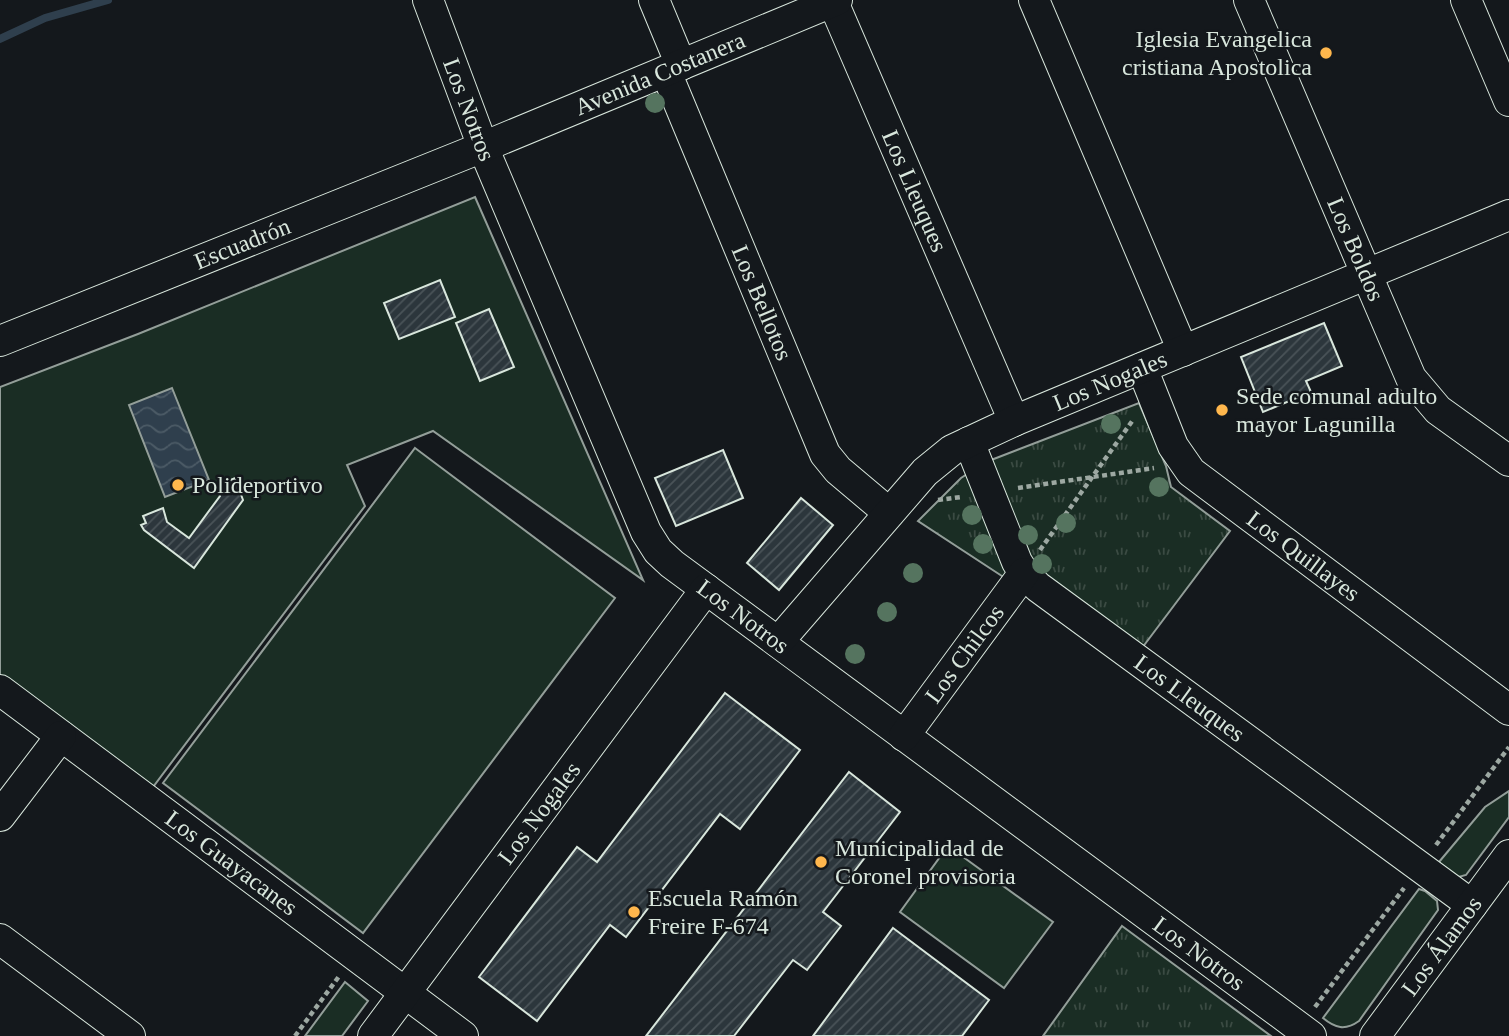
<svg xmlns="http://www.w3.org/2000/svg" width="1509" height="1036" font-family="'Times New Roman',serif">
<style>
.grass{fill:#1a2d24;stroke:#939e99;stroke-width:2}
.park{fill:url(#park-tufts);stroke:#939e99;stroke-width:2}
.water{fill:url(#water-waves);stroke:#939e99;stroke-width:2}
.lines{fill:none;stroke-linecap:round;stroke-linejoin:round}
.stream{stroke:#2f3f4d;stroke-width:8}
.building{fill:url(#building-hatch);stroke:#d8e6dc;stroke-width:2}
.minor-casing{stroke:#d8e6dc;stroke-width:32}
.path{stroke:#9da8a2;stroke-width:4.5;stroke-dasharray:5 3.5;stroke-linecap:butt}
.minor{stroke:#14181c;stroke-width:30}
.tree{fill:#55745f}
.poi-dot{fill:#ffb74d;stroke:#14181c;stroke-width:2.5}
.labels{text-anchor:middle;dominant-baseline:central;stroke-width:5;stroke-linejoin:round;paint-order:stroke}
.poi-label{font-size:24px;fill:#d8e6dc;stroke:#14181c;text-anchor:start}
.street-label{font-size:24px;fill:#d8e6dc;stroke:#14181c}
</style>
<defs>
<pattern id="park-tufts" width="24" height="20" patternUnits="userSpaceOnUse" patternTransform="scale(1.75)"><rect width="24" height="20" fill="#1a2d24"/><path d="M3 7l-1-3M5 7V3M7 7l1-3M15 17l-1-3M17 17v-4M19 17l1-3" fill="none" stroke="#3b4b43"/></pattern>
<pattern id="water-waves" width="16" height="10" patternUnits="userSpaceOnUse" patternTransform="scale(1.75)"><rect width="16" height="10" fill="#2f3f4d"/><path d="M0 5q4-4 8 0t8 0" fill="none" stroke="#4c5b66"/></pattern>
<pattern id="building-hatch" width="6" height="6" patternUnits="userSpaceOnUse" patternTransform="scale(1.75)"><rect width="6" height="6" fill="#2c363c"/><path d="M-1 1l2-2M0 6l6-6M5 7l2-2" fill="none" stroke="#4a5358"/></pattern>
</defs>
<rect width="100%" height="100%" fill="#14181c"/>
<path class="grass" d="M475 197 643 580 433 431 347 465 365 506 153 787 0 675V387L138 334Z
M415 448 615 598 363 933 163 783Z
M1509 791V817L1466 875 1455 878 1442 869 1439 862 1485 807Z
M948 846 1053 922 1004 988 900 912Z
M1419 889 1425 891 1437 901 1438 910 1359 1021C1345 1031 1335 1028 1323 1018Z
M345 982 368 1001 342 1036H305Z"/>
<path class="park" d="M1139 403 1166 466 1171 487 1230 531 1136 656 1008 580 918 521 961 478 986 462Z
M1122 926 1271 1036H1043Z"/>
<path class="water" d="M172 388 209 480 165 497 129 405Z"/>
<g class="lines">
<path class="stream" d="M0 39 45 18 108 0"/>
</g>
<path class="building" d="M440 280 455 317 399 339 384 303Z
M489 309 514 367 480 381 456 323Z
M1324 323 1342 366 1306 381 1311 392 1263 412 1241 357Z
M723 450 743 498 676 526 655 478Z
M235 478 243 500 194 568 144 530 141 525 146 523 143 516 163 508 167 522 189 538 220 496 216 486Z
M801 498 833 525 779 590 747 563Z
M725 693 800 750 740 829 720 814 626 937 610 925 537 1021 479 977 577 847 597 862Z
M849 772 900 812 823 912 841 926 807 970 793 960 734 1036H646Z
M893 928 989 1000 962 1036H813Z"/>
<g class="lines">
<g class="minor-casing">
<g id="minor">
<path id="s1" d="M428 0 483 147 646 532 658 551 672 564 1311 1036"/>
<path d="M654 0 681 65"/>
<path d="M1034 0 1183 351"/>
<path id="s2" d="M1249 0 1411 378 1438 410 1509 461"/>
<path d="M1466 0 1509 101"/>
<path id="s3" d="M833 2 1014 421"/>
<path id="s4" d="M666 72 825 454 838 470 889 513"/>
<path id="s5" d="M0 341 483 147 837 0"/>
<path id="s6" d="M1142 368 1173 446 1191 472 1509 710"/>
<path id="s7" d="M969 442 1017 562 1024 573 1038 587 1472 905"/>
<path id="s8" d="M778 642 925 472 952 450 1014 421 1509 215"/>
<path id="s9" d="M0 690 463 1036"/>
<path id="s10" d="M904 736 1024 573"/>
<path d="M0 816 61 736"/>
<path d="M0 939 130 1036"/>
<path id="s11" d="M373 1036 706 589"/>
<path id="s12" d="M1375 1036 1509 855"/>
</g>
</g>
<path class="path" d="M1018 488 1154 468
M938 500 961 497
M1040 550 1133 420
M1436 845 1509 747
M1315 1007 1404 888
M295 1036 340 975"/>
<use href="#minor" class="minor"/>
</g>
<g class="tree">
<circle cx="655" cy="103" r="10"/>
<circle cx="1111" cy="424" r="10"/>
<circle cx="1159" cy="487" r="10"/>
<circle cx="972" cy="515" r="10"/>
<circle cx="1066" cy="523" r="10"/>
<circle cx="1028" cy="535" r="10"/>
<circle cx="983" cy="544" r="10"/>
<circle cx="1042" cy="564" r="10"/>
<circle cx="913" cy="573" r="10"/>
<circle cx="887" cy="612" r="10"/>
<circle cx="855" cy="654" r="10"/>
</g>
<g class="poi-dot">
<circle cx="1326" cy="53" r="7"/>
<circle cx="1222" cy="410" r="7"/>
<circle cx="178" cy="485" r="7"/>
<circle cx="821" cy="862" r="7"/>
<circle cx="634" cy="912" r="7"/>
</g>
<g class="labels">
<g class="poi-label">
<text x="1312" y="39" text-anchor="end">Iglesia Evangelica<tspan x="1312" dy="28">cristiana Apostolica</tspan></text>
<text x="1236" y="396">Sede comunal adulto<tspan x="1236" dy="28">mayor Lagunilla</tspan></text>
<text x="192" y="485">Polideportivo</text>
<text x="835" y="848">Municipalidad de<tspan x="835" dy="28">Coronel provisoria</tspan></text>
<text x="648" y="898">Escuela Ramón<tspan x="648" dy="28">Freire F-674</tspan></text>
</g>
<g class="street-label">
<text stroke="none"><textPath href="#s5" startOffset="712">Avenida Costanera</textPath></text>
<text stroke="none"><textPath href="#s1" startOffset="117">Los Notros</textPath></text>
<text stroke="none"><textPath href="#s3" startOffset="206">Los Lleuques</textPath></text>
<text stroke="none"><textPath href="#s5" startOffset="261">Escuadrón</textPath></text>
<text stroke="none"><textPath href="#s2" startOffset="271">Los Boldos</textPath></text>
<text stroke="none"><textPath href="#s4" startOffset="250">Los Bellotos</textPath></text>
<text stroke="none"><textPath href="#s8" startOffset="432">Los Nogales</textPath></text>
<text stroke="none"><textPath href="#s6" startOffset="256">Los Quillayes</textPath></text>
<text stroke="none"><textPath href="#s1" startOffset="705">Los Notros</textPath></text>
<text stroke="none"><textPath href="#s10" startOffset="102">Los Chilcos</textPath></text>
<text stroke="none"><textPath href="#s7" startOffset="350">Los Lleuques</textPath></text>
<text stroke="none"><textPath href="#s11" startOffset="278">Los Nogales</textPath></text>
<text stroke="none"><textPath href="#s9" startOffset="289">Los Guayacanes</textPath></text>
<text stroke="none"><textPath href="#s12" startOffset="112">Los Álamos</textPath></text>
<text stroke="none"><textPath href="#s1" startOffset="1272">Los Notros</textPath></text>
</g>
</g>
</svg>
